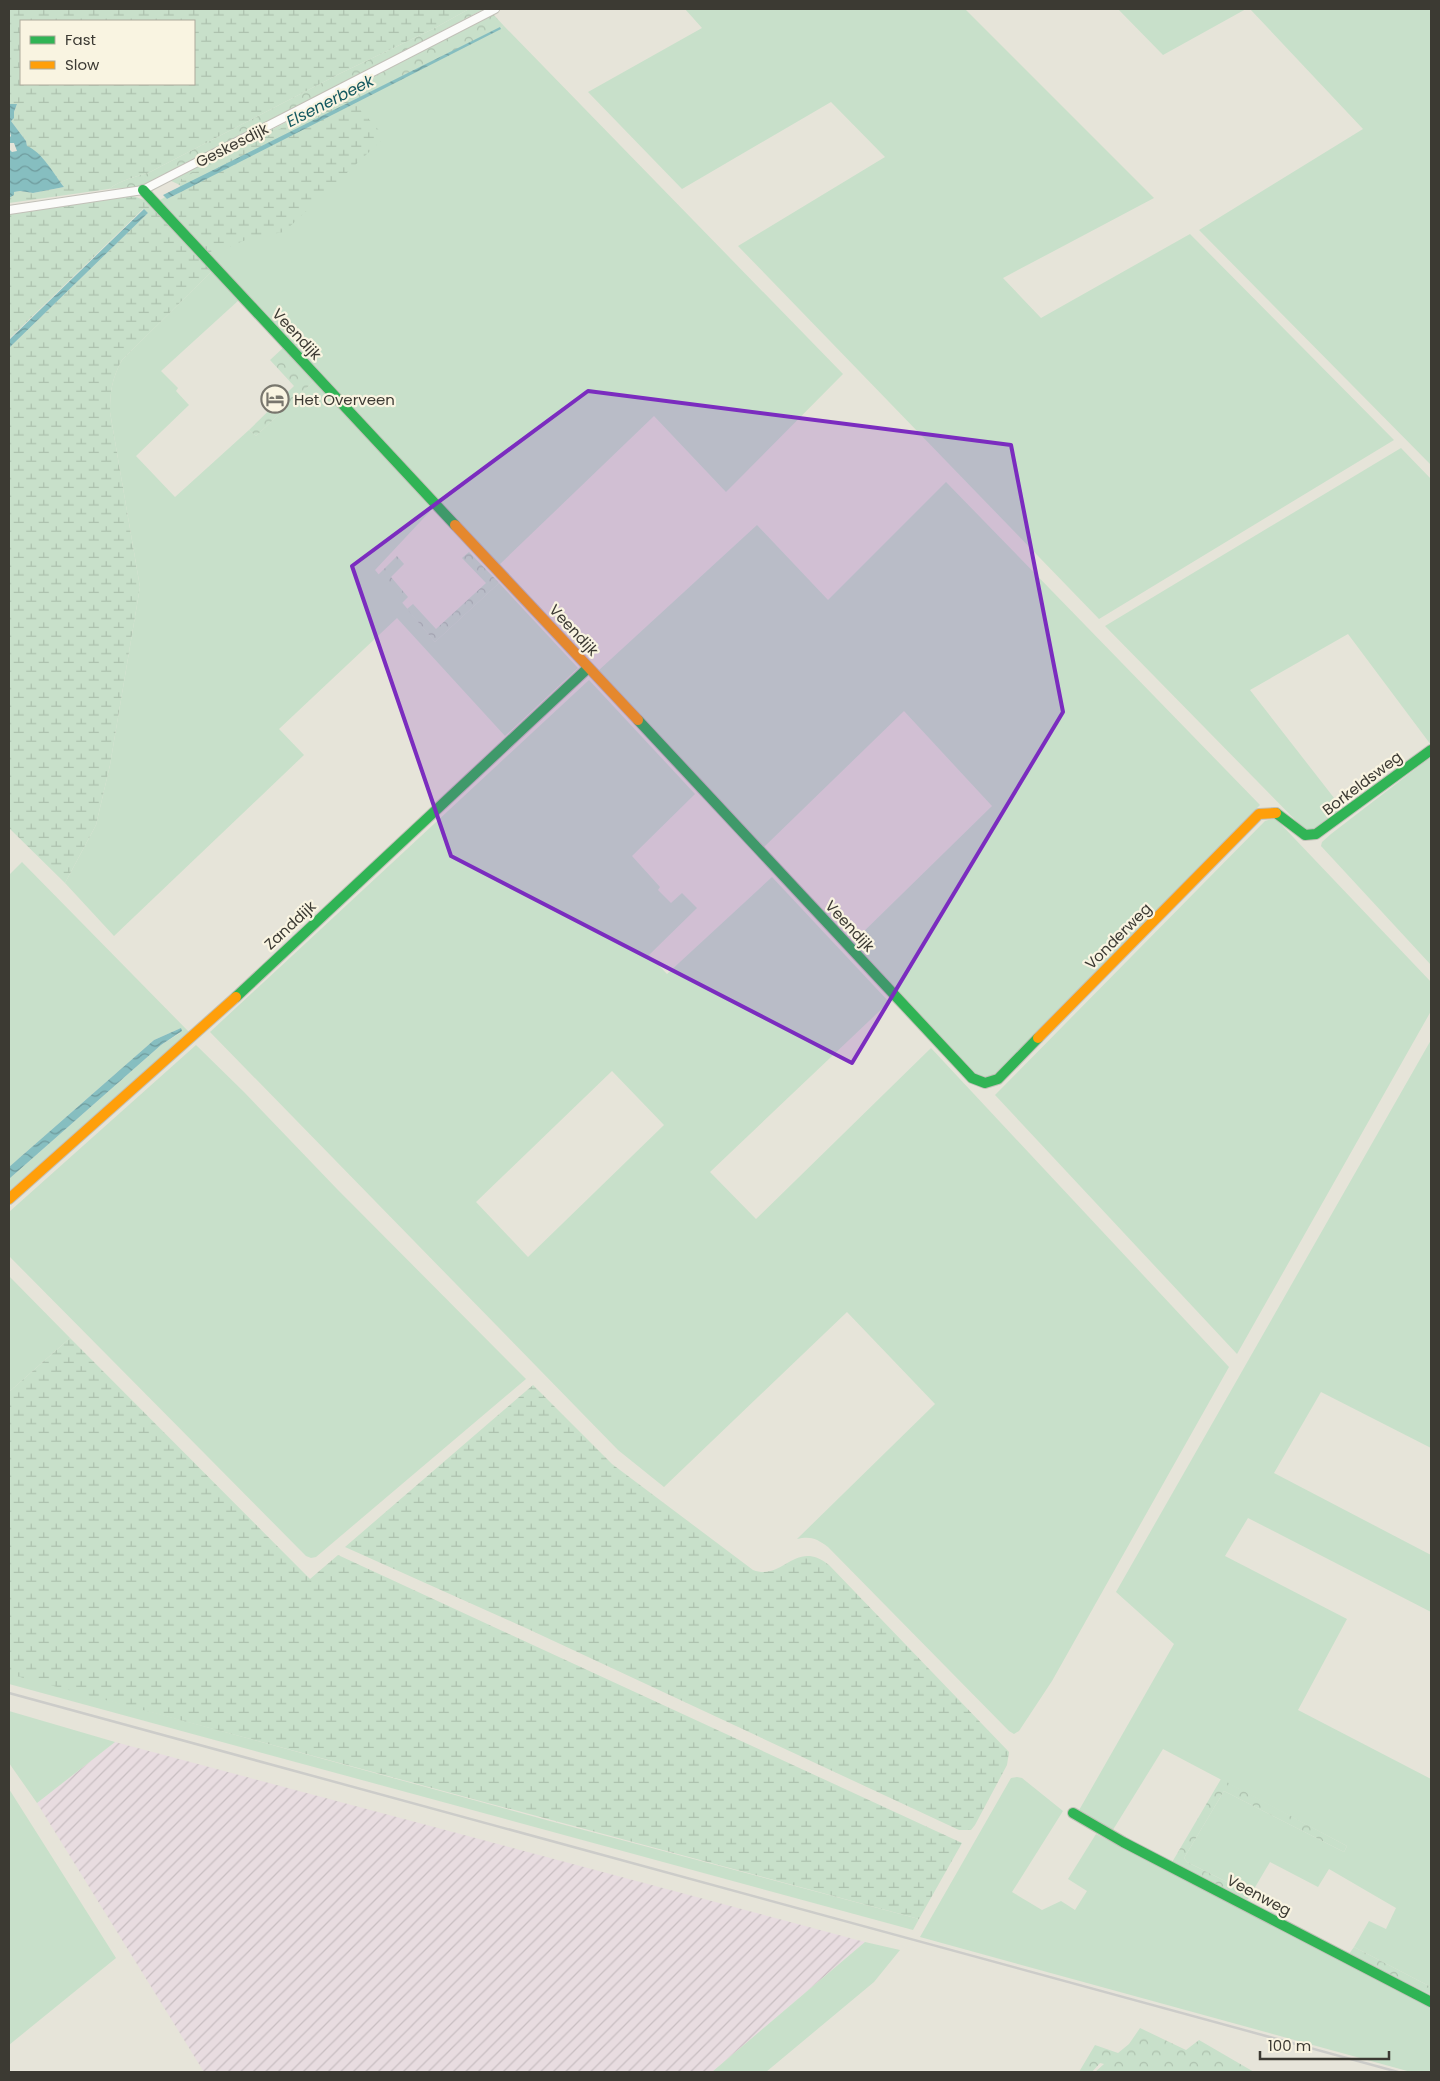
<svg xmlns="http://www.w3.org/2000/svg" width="1440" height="2081" font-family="Poppins,sans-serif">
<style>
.industrial{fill:url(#industrial-furrows)}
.grass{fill:#c8e0ca;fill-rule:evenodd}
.forest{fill:url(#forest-crowns)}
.wetland{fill:url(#wetland-marsh);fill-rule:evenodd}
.water{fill:url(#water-waves)}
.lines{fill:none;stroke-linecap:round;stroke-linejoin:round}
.street-casing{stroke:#c2c0b8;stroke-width:10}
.fast-casing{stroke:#c2c0b8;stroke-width:12}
.slow-casing{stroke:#c2c0b8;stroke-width:12}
.street{stroke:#fbfbf9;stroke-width:8}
.fast{stroke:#30b455;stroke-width:10}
.slow{stroke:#ff9f0a;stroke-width:10}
.rail{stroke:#ccccc9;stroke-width:2.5}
.marked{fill:#7b2cbf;fill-opacity:0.2;stroke:#7b2cbf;stroke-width:4;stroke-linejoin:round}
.labels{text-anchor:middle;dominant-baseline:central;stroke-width:4.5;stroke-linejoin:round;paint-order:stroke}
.street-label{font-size:15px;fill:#3c3a33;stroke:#f9f4e1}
.poi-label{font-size:15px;fill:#3c3a33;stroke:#f9f4e1;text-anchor:start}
.water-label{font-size:16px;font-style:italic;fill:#13585f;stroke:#f9f4e1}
</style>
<defs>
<pattern id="industrial-furrows" width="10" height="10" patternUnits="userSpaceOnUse" patternTransform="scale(1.25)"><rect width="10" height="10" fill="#e8dce0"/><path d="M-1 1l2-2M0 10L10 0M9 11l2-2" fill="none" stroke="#c8bec1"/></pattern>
<pattern id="forest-crowns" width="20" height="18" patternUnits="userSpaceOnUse" patternTransform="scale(1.25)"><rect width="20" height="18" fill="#c8e0ca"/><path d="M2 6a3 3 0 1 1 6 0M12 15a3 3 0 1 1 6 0" fill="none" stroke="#adc1ae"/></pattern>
<pattern id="wetland-marsh" width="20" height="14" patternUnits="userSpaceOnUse" patternTransform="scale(1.25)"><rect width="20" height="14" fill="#c8e0ca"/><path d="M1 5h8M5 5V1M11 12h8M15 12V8" fill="none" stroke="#adc1ae"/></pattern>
<pattern id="water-waves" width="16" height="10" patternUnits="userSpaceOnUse" patternTransform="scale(1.25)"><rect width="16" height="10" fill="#86bec0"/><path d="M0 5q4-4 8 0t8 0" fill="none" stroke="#6f9b9d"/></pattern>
</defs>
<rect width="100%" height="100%" fill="#e6e4d9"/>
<path class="industrial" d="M115 1742 865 1942 712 2072H204L37 1803Z"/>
<path class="grass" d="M685 9H965L1154 198 1003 278 1041 318 1190 234 1394 440 1099 619 738 246 885 157 831 102 682 189 588 92 702 28Z
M1118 9H1246L1163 55Z
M1250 9H1431V465L1199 230 1363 129Z
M504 26 843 374 726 492 654 416 499 565 157 202 165 197 167 199Z
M212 271 239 300 161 371 178 388 176 391 189 405 136 456 175 497 249 430 256 436 315 380 434 507 375 570 435 642 499 583 578 668 505 736 397 618 279 729 304 755 114 936 65 883 96 825 110 765 140 587 110 412C110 392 112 378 122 360Z
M1401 448 1431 479V745L1348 634 1250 690 1345 812 1316 829 1306 831 1105 626Z
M946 482 1260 805 992 1078 984 1079 977 1075 853 942 992 806 904 711 764 847 598 671 757 525 828 600Z
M589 680 695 794 632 856 660 887 658 890 671 903 682 893 697 908 649 955 667 974 772 877 889 1002 710 1172 756 1219 931 1048 1229 1367 1052 1681 1019 1731 1014 1734 1009 1731 828 1547C817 1539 811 1536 797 1539L935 1404 847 1312 664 1487 618 1450 210 1032ZM612 1071 664 1125 528 1257 476 1202Z
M1431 757V965L1321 846 1322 842 1331 834Z
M1275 818 1431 982V1011L1237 1354 995 1095 1265 821Z
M22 862 189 1032 9 1191V1179L161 1045 180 1033 179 1029 154 1040 9 1167V875Z
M1431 1040V1448L1321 1392 1274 1473 1431 1555V1612L1248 1518 1225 1556 1347 1619 1298 1710 1431 1779V1987L1354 1947 1369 1921 1386 1929 1396 1908 1329 1869 1318 1887 1270 1862 1251 1894 1187 1862 1184 1858 1224 1791 1344 1852 1347 1846 1163 1749 1111 1833 1078 1812 1174 1644 1116 1592Z
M196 1045 244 1092 337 1189 526 1379 316 1557 311 1558 306 1556 9 1256V1212Z
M9 1276 70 1338 9 1392Z
M9 1673 550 1821 919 1919 913 1930 9 1684Z
M9 1711 115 1742 37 1803 9 1763Z
M1017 1777 1022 1778 1063 1811 1012 1892 1042 1910 1061 1901 1075 1910 1087 1891 1068 1879 1096 1834 1431 2004V2072H1411L920 1937 1011 1778Z
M9 1789 116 1958 9 2045Z
M865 1942 900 1950 874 1982 766 2072H712Z"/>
<path class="forest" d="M469 9H484L266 123 151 181 137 187 109 189C120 180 136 177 150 172L339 74 433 29Z
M493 14 504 26 353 101 181 179 180 185 169 180 246 143Z
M284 347 315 380 256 436 249 430 294 386 270 360Z
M469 552 499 583 435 642 407 609 413 604 436 629 486 583 462 558Z
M397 556 404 564 391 577 408 597 402 603 378 575Z
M1221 1779 1347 1846 1344 1852 1224 1791 1184 1858 1187 1862 1251 1894 1246 1902 1171 1864Z
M1354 1947 1431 1987V1995L1349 1954Z
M1140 2028 1186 2050 1199 2040 1254 2072H1095L1104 2064 1100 2063 1092 2072H1079L1095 2045 1118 2053 1129 2044Z"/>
<path class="wetland" d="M9 9H469L433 29 339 74 150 172C136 177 120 180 109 189L9 203V198L14 195V192L20 191 33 193 64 187 41 157 27 147 26 141 11 121 17 104H9ZM21 21H194V84H21Z
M347 95 385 137 284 232C257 236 233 241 211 259L180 226 177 202 181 179Z
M133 196 147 201 212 271 122 360C112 378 110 392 110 412L140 587 110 765 96 825 65 883 9 828V348L148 213 143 209 9 339V214Z
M70 1338 310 1579 338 1555 962 1843 919 1919 9 1674V1392Z
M533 1385 612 1464 753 1570C783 1582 795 1538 829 1565L1009 1752 1007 1765 975 1825 971 1830H959L528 1629 345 1547Z"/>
<path class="water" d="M500 27 501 29 167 199 163 195Z
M9 104H17L14 112V118L11 121 26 141 27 146C42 152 54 174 64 187L33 193 20 191 14 192V195L9 198V149L12 152 17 151 14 143H9V138L11 136 9 128Z
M144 209 148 213 9 348V340Z
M181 1028 182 1031 161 1045 9 1179V1167L154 1040Z"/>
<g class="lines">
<g class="street-casing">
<path id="street" d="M9 210 143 190 495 9"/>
</g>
<g class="fast-casing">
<path id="fast" d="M143 190 455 525
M638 720 972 1078 985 1083 998 1079 1038 1038
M1276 813 1305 835 1316 834 1431 750
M236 997 588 668
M1073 1813 1123 1842 1431 2002"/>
</g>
<g class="slow-casing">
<path id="slow" d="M455 525 638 720
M1038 1038 1259 814 1276 813
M9 1199 236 997"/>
</g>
<use href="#street" class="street"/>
<use href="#fast" class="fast"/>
<use href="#slow" class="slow"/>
<path class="rail" d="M9 1693 1398 2072"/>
</g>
<path class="marked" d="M588 391 1011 445 1063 712 852 1063 451 856 352 566Z"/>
<defs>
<g id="hotel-ring" transform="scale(1.4375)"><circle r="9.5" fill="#f9f4e1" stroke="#78766d" stroke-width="1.5"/><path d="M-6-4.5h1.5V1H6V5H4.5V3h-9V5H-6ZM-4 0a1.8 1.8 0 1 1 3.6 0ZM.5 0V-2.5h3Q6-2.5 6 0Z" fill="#78766d"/></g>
</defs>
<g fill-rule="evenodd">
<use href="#hotel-ring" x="275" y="399"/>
</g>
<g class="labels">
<g class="street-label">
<text transform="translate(232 145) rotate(-27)">Geskesdijk</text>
<text transform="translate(297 334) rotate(47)">Veendijk</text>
<text transform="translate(574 630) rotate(47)">Veendijk</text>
<text transform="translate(1362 783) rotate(-37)">Borkeldsweg</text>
<text transform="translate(290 925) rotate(-43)">Zanddijk</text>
<text transform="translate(850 926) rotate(47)">Veendijk</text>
<text transform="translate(1118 936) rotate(-45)">Vonderweg</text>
<text transform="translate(1259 1895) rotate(28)">Veenweg</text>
</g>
<g class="poi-label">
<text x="294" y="399">Het Overveen</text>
</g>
<g class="water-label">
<text transform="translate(330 101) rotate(-27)">Elsenerbeek</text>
</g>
</g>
<rect width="1440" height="2081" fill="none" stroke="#3c3a33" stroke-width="20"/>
<rect x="20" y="20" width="175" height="65" fill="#f9f4e1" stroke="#adaa9b"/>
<rect x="30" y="36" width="25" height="8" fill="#30b455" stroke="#adaa9b"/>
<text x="65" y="45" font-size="15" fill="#3c3a33">Fast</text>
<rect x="30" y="61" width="25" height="8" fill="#ff9f0a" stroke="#adaa9b"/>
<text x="65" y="70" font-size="15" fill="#3c3a33">Slow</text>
<path d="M1260 2051v8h129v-8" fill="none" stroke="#3c3a33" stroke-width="2.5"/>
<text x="1268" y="2051" font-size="15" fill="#3c3a33" stroke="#f9f4e1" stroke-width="4" paint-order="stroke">100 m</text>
</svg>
